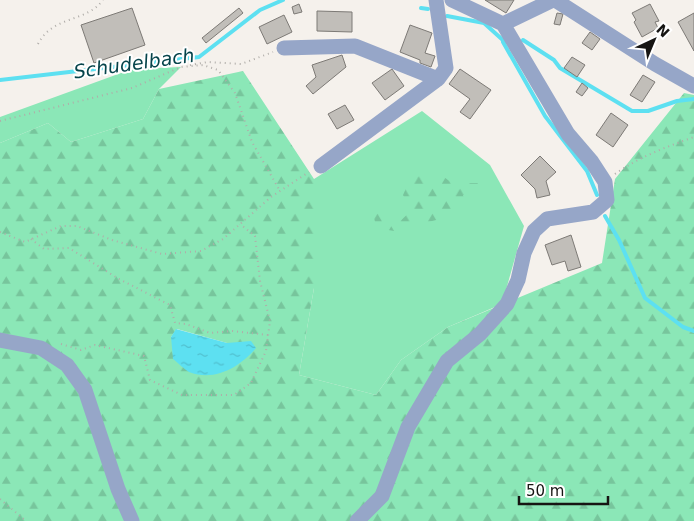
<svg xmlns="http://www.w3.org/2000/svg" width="694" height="521" font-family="'DejaVu Sans',sans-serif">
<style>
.grass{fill:#8be7b7}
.forest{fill:url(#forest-firs);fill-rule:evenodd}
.water{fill:url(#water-ripples)}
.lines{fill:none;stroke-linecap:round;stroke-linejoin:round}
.stream{stroke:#5de0f1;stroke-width:4}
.building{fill:#c1beb9;stroke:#7d7a76}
.path{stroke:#b0ada9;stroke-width:2;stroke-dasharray:1 4;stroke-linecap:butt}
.minor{stroke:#96a6c8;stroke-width:15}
.labels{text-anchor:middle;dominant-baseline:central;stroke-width:4;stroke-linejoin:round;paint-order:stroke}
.water-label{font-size:19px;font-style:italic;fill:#06444b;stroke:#fff}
</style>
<defs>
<pattern id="forest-firs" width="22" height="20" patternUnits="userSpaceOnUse" patternTransform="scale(1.25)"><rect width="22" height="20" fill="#8be7b7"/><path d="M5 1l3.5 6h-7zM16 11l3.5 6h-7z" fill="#77c59c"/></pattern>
<pattern id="water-ripples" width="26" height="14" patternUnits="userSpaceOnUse" patternTransform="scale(1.25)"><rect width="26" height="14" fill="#5de0f1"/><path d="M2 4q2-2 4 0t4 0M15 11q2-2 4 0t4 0" fill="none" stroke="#50bfce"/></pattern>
</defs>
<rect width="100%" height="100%" fill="#f5f1ec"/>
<path class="grass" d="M181 67 159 89 143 119 71 142 48 123 0 143V117L132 69Z
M422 111 490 165 524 226 502 304 448 327 401 360 376 395 299 375 314 288V179Z"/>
<path class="forest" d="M243 71 314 179V288L299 375 376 395 401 360 448 327 602 263 615 179 684 93 694 95V521H0V143L48 123 71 142 143 119 159 89ZM177 329 227 343 171 337Z
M414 171 440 174 452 183H478L477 194 463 195 466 205 459 214 394 231 377 228 373 215 383 211 398 223 411 211 403 195Z"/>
<path class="water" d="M176 329 227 343 251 341 256 348C240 367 215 382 189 372 184 369 178 363 173 359L171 337Z"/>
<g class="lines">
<path class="stream" d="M421 8 428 9
M447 16 484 23 505 42
M523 40 554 60 560 68 632 111H648L677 101 694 99
M503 42 545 116 587 171 597 195
M0 80 199 57 260 10 283 0
M605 216 619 240 645 298 683 327 694 331"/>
</g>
<path class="building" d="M485 0H514L506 13Z
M299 4 302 12 294 14 292 7Z
M650 4 659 21 655 22 658 28 642 37 634 22 636 20 632 13Z
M132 8 145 45 94 63 81 25Z
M239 8 243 13 206 43 202 38Z
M317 11 352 12V32L317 31Z
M557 13 563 14 560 25 554 24Z
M694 13V51L678 22Z
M284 15 292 32 267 44 259 27Z
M410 25 432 33 425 53 435 56 431 67 420 63V60L400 52Z
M590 32 600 39 592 50 582 43Z
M342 55 346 67 313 94 306 86 316 77 312 65Z
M572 57 585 65 577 77 564 68Z
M392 69 404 86 385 100 372 83Z
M460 69 491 90 470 119 460 112 470 99 449 84Z
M643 75 655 82 642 102 630 95Z
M582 83 588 88 582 96 576 92Z
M345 105 354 120 337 129 328 114Z
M611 113 628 125 613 147 596 135Z
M540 156 556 172 546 181 550 195 537 198 535 189 521 175Z
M571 235 581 267 568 271 565 261 552 265 545 245Z"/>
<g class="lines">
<path class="path" d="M38 44C53 15 86 23 103 0
M190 65 208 62 241 64 273 52
M0 121 132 88 181 67 203 65 218 70 235 93 252 142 280 191
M615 174C639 157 666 147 694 137
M0 232 25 242 61 226H77L112 240 162 254 201 251 223 239 271 197 309 172
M31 239 44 249 69 248 119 279 170 305 175 323 186 324 210 333 232 331 268 335
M61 344 81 350 95 345 144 356 150 380 182 395H234L251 383 266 351 270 321 260 281 255 236 240 224
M0 499 26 521"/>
<path class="minor" d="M555 0 655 64 694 86
M503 24 553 0
M284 48 355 46 438 79 446 68 436 0
M321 166 438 79
M0 340 41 348 67 365 85 390 118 489 132 521
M357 521 382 496 408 427 447 361 480 334 507 304 518 280 524 253 534 231 547 219 593 212 607 200 605 182 592 162 568 134 503 24 452 0"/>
</g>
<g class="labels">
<g class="water-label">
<text transform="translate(134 63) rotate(-8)">Schudelbach</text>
</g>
</g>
<g transform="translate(654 40) rotate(44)" stroke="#ffffff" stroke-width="4" paint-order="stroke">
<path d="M0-4L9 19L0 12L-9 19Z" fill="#161513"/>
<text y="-8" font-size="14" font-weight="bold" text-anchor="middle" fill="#161513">N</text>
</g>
<path d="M519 496v8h89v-8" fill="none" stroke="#161513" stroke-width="2.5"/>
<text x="526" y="496" font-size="15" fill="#161513" stroke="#ffffff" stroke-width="4" paint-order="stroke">50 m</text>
</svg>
